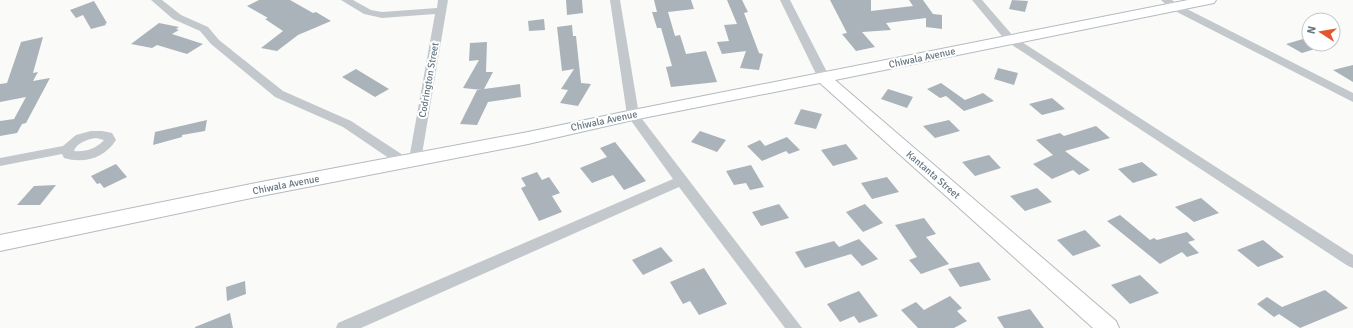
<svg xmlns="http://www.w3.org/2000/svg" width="1353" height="328" font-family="Signika,sans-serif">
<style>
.building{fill:#aab3b9}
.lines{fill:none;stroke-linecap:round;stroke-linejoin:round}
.secondary-casing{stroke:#b3babf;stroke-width:2}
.street{fill:#c3c8cc;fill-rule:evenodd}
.secondary{fill:#fff;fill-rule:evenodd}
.labels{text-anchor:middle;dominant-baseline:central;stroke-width:4;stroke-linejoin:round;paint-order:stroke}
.street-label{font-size:10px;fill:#657683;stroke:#fff}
</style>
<rect width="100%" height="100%" fill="#fafaf8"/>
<path class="building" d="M259 0H290L313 13 316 12 331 21 298 35 277 51 261 48 283 31 265 19 268 18 247 6Z
M566 0H582L583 13 567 15Z
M654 0H691L694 9 668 12 675 36 680 35 686 54 706 51 717 82 671 87 666 67 672 66 661 28H657L652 12H657Z
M727 0H742L748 12 744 13 759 53 763 54 759 70 740 68 746 51 722 54 717 42 729 41 724 25 737 24Z
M830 0H871V11L913 6 909 0H923L933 14 942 15V29L926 27V18L886 23 891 30 862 32 875 47 856 51 842 34 847 33Z
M1012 0 1028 1 1025 12 1009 9Z
M94 1 107 23 105 24 106 25 91 29 83 15 76 18 70 10Z
M544 19 545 30 529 31 528 21Z
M159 23 179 27 176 29 179 30 172 34 203 44 187 54 157 45 152 48 131 44Z
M572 25 573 36H576L581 83 591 84 578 106 560 103 568 90 561 89 574 69 562 71 557 27Z
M43 37 33 73 38 72 33 81 50 78 26 123 22 124 17 133 0 136V121L14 119 26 97 0 102V84L7 83 21 42Z
M1303 39 1309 44 1318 48 1302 53 1286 44Z
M487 42 486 72H493L484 89 520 84 521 97 488 102 477 125 460 124 477 90H482L463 88 479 60 469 61 470 43Z
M1353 65V82L1333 70Z
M998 68 1018 73 1014 85 994 79Z
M356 69 389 89 375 97 342 77Z
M941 83 965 100 983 93 994 101 964 111 946 96 940 98 927 89Z
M888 89 913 97 907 108 881 99Z
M1052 98 1065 109 1042 115 1029 104Z
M801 109 822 114 816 129 794 124Z
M207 120 205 131 182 135V137L153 145 155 132Z
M949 120 960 131 935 138 923 126Z
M1096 126 1110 138 1065 151 1090 170 1079 175 1073 170 1052 179 1033 164 1053 155 1036 140 1060 133 1064 136Z
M700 131 726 140 717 152 691 142Z
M787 137 800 150 789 154 786 151 762 161 747 146 760 140 765 146Z
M615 142 646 181 624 190 613 175 592 183 580 168 607 157 600 148Z
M846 144 858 159 833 166 821 150Z
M989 155 1001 168 975 176 962 162Z
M1142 162 1158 175 1133 183 1118 169Z
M116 164 127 177 104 188 100 183 97 184 91 176Z
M751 165 764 187 750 190 746 183 734 185 726 171Z
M537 172 542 180 549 177 560 193 552 196 562 212 539 221 521 188 526 186 521 178Z
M887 177 899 192 872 199 861 183Z
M56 185 40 205H17L34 186Z
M1037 188 1052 202 1025 211 1010 196Z
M1201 198 1219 213 1194 222 1175 207Z
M779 204 789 218 761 226 752 212Z
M865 204 883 223 863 232 846 212Z
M1120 215 1150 240 1154 238 1157 240 1187 232 1195 240 1188 242 1199 253 1187 257 1182 252 1160 264 1107 221Z
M924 218 936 234 926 237 949 264 921 274 909 260 917 257 895 225Z
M1085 230 1101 246 1073 256 1057 240Z
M859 239 878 259 862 266 851 254 805 268 795 252 834 241 839 247Z
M1263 240 1284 257 1258 267 1237 250Z
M661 247 673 261 643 275 632 260Z
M979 262 991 280 960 287 948 269Z
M704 268 727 304 699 315 690 301 683 304 670 282Z
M1140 275 1159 293 1130 304 1111 285Z
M245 281 246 294 227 301 226 287Z
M1325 290 1348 308 1300 328 1279 314 1274 317 1257 304 1267 297 1282 307Z
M859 291 878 316 859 323 854 316 840 322 827 304Z
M950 296 962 308 957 311 967 321 954 328H918L901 310 916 302 924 310Z
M1030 309 1044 328H1004L997 317Z
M230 313 233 328H195V327Z"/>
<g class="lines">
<g class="secondary-casing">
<path id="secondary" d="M1188 0H1216L1214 3 1209 4 835 80 1116 321 1119 328H1093L820 83 633 120 528 144 261 196 0 251V235L261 182 528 132 633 110Z"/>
</g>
<path class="street" d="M151 0H162L181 15 208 27 219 40 283 91 351 121 409 159 435 14 382 18 364 14 341 0H353L371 10 382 12 437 8 438 0H448L421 160 420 163 415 164 410 163 409 165 404 166 399 165 343 127 275 97 211 44 200 31 173 19Z
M610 0H620L639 115 802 328H785L679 187 361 328H336L338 323 673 179 627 115Z
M780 0H790L830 78 828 80H820L818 78Z
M972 0H982L1014 37 1353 255V268L1348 266 1006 41Z
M1161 0H1172L1179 5 1353 93V102L1171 9Z
M91 131H102L112 133 116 140C105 158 84 164 64 158L62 154 0 166V158L63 146 76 135ZM96 138 104 140C96 149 86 152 74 151 76 143 88 139 96 138Z"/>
<use href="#secondary" class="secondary"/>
</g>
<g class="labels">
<g class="street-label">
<text transform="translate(922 58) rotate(-12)">Chiwala Avenue</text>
<text transform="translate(429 80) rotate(-80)">Codrington Street</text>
<text transform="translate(604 121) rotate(-12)">Chiwala Avenue</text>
<text transform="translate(933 175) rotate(41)">Kantanta Street</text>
<text transform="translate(286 185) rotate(-11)">Chiwala Avenue</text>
</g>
</g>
<g transform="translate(1321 32) rotate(282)"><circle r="19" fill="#ffffff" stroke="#c1c8cd"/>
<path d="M0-3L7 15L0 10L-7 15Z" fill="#e4572e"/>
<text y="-6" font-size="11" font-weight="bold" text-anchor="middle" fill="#657683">N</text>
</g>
</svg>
